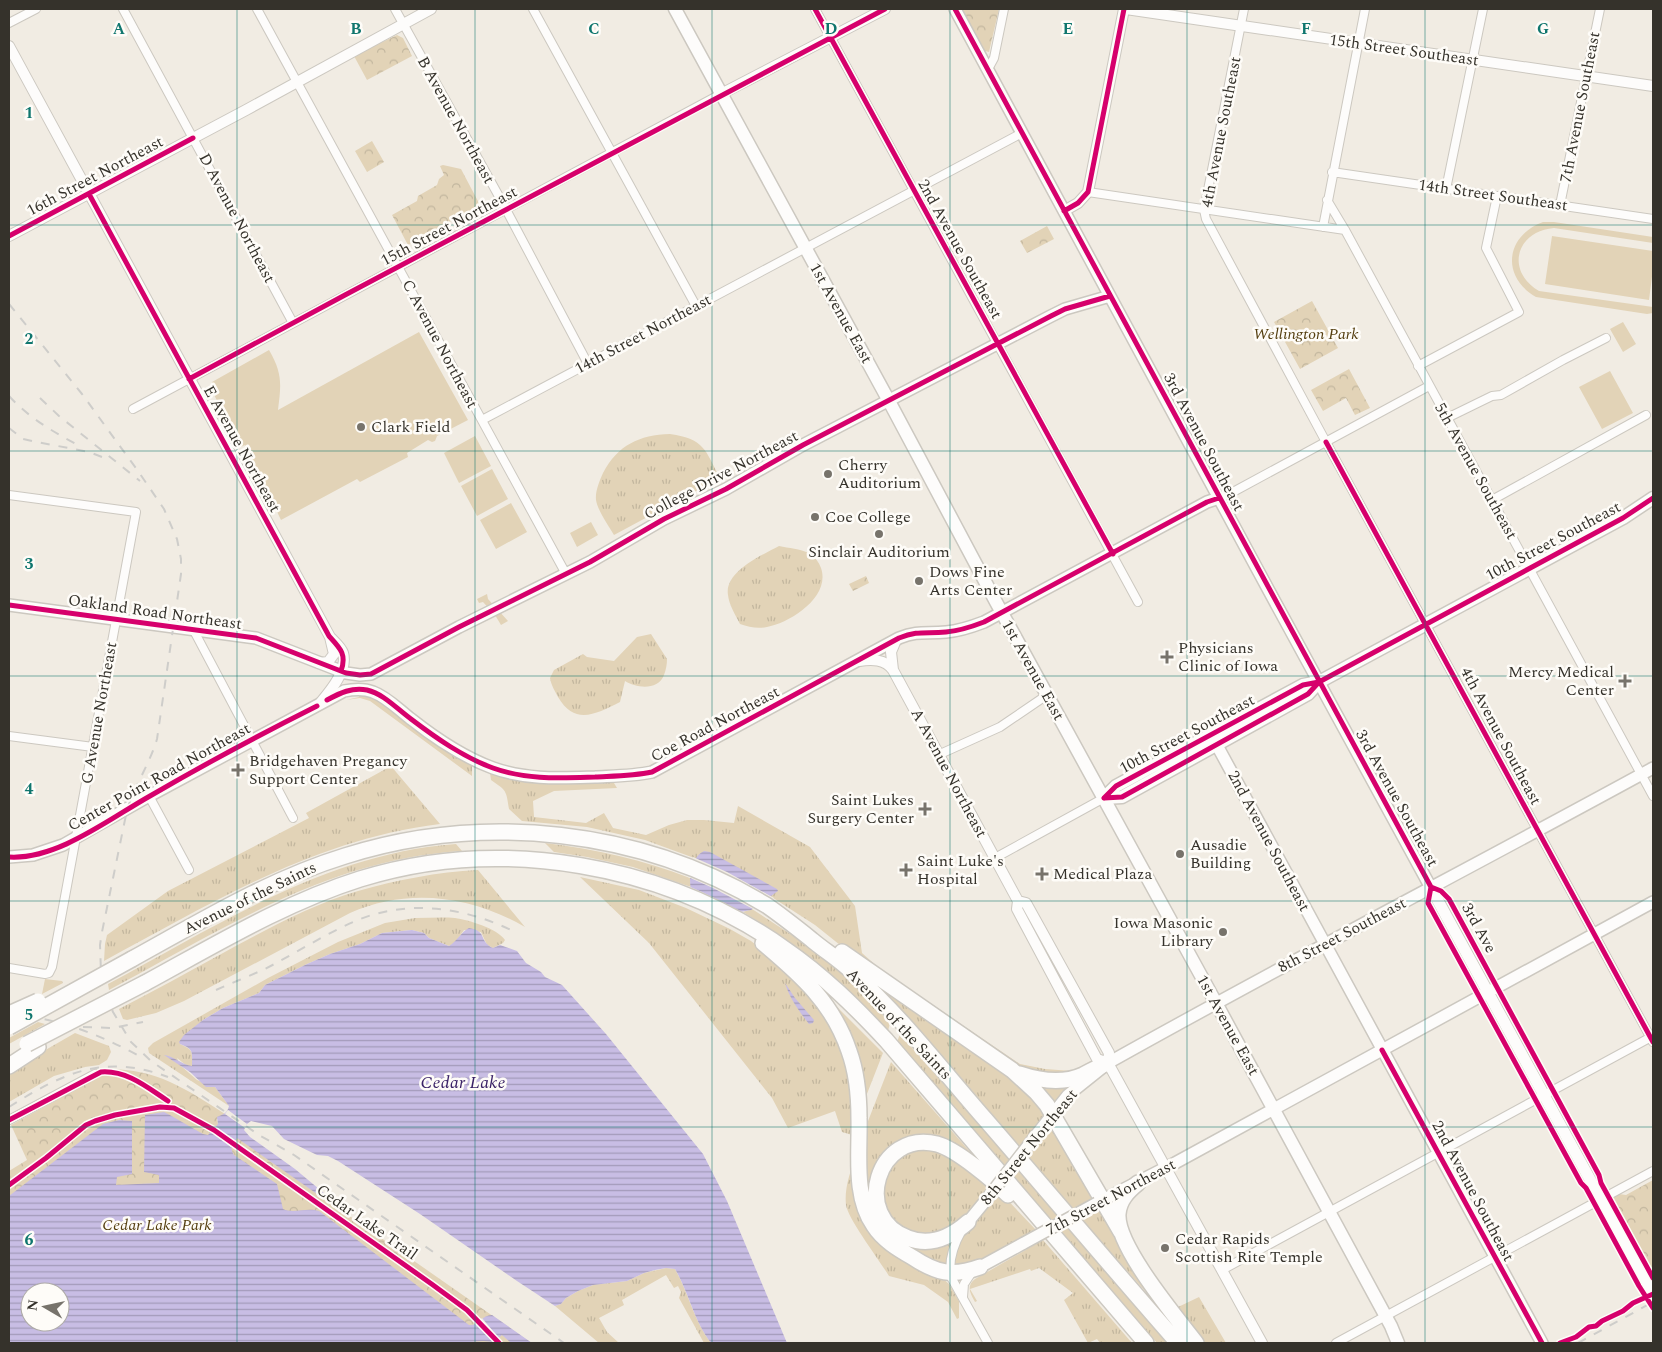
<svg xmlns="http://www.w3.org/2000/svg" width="1662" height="1352" font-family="Spectral,serif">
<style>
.grass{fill:url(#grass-tufts)}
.forest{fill:url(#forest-crowns);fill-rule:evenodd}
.pitch{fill:#e2d3b7}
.water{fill:url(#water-rules);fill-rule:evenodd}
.pier{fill:#f1ece3}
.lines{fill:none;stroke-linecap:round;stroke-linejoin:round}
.minor-casing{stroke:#ccc8c0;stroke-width:10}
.tertiary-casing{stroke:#ccc8c0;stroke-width:12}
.secondary-casing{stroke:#ccc8c0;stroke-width:14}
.primary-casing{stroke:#ccc8c0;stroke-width:15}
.motorway-casing{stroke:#ccc8c0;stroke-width:18}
.minor{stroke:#fdfcfb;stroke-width:8}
.tertiary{stroke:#fdfcfb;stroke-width:10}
.secondary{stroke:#fdfcfb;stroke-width:11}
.primary{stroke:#fdfcfb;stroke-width:12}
.motorway{stroke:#fdfcfb;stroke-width:15}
.rail{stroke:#cecdca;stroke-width:2;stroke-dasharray:9 9;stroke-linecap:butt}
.secondary-bridge-casing{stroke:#ccc8c0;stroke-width:14;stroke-linecap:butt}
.motorway-bridge-casing{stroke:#ccc8c0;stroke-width:18;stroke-linecap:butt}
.secondary-bridge{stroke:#fdfcfb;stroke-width:11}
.motorway-bridge{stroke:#fdfcfb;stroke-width:15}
.cycleway-casing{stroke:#fefcf8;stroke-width:8}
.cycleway{stroke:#d6006c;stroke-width:5}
.grid{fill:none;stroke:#0f766e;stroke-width:1;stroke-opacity:0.55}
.poi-dot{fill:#77736b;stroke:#fefcf8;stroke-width:2}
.labels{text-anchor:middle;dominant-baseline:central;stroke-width:5;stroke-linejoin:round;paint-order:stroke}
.street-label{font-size:16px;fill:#35322b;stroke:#fefcf8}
.park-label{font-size:16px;font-style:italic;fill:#553f10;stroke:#fefcf8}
.poi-label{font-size:16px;fill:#35322b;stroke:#fefcf8;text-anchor:start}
.water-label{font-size:18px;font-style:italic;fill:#3a2267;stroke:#fefcf8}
.grid-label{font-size:16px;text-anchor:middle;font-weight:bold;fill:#0f766e;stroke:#fefcf8;stroke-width:5;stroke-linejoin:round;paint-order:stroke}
</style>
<defs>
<pattern id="grass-tufts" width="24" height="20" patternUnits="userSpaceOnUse" patternTransform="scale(1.25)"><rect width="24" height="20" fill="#e2d3b7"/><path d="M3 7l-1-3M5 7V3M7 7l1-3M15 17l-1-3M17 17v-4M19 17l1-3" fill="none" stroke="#c2b69e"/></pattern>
<pattern id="forest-crowns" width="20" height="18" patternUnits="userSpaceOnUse" patternTransform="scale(1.25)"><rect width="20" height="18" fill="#e2d3b7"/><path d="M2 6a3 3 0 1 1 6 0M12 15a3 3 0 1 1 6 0" fill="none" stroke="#c2b69e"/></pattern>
<pattern id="water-rules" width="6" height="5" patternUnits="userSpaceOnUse" patternTransform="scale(1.25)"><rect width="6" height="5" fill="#c8bde4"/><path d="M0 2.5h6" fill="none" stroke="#a39ab9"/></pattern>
</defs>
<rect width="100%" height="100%" fill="#f1ece3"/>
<path class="grass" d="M670 434C705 439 705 450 720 478L614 535C608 525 598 511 596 500 595 491 600 480 603 473 618 445 639 435 670 434Z
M779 546C789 548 800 549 809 553 815 557 819 562 821 568 831 597 790 623 767 627 757 629 749 627 740 624 736 616 729 605 728 595 724 572 762 555 779 546Z
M651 634 667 659C667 664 666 670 664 675 658 691 636 688 625 681L620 702C596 714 575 726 558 697 555 691 551 685 550 678L554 670 583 654 587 657 614 661 637 637Z
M359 694 370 696 379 701 433 743 472 765V776L370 701 360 698 346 700 359 697Z
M391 766 440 824C315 839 212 903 104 961L105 944 107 935 168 891 309 818 306 813Z
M490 773 520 781 542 784 614 783 617 788 554 791 533 801 534 817 586 823 604 813 613 828 646 835 669 825 687 820H704L734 823 738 806 810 847 855 906 862 953 880 969 1020 1064 1045 1069 1072 1071 1091 1061 1088 1067 1070 1075 1024 1071 850 953 815 925 756 887 708 863 645 840 587 827 522 821 509 809C506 790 507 791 491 780Z
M545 843C596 849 643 860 690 878L691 887 633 867 587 857 554 852Z
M456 844 462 851C329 859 223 929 109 990L108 984C218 925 328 853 456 844Z
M478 870 525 927C471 896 409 887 350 913L184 1001 156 1013 127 1020 123 1019 119 1009C154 991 188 972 223 953 266 930 310 905 358 891 397 880 437 872 478 870Z
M580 877 639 890 686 908 730 929 751 941 769 955 825 1010 853 1077 852 1135 842 1132 835 1111 788 1128 772 1098 649 943Z
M752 909 798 939 831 964 849 979 890 1023 888 1031C844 985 798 945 743 912Z
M415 918C428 918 442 917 455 918 468 920 497 928 505 940L503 943 493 948 487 945 481 932 464 930 455 943 449 946 429 938 424 933 412 930 382 933 360 944 330 954 307 964 265 985 259 993 223 1008 203 1020 180 1044C194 1050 192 1052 192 1066H187L177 1058 180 1065 197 1080 215 1087 229 1106 149 1053 148 1048 153 1043 268 978 338 942 385 923Z
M870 977 1022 1082 1047 1112 1020 1147 923 1033Z
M45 979 62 981 63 983 42 994Z
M829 999 883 1053 863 1104Z
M38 1022 45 1024 9 1044V1038Z
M75 1033 109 1046 111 1052 107 1060 99 1065 85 1067 54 1076 9 1102V1071Z
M900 1034 1010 1160 1005 1167 897 1042Z
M891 1062 993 1178 925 1139 877 1170 889 1230 952 1241 946 1266 903 1247 869 1207 863 1134Z
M1035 1084 1069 1087V1088L1054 1105Z
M1051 1131 1055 1132 1093 1198 1074 1210 1027 1155 1045 1133Z
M937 1147 991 1185 969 1213 948 1233 908 1235 883 1211 882 1175 906 1150Z
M856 1155 861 1207 949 1284 959 1301V1318L957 1319 948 1302 924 1285 889 1276C880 1261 848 1219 846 1205 844 1188 851 1170 856 1155Z
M1017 1168 1060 1217 1052 1222 1012 1175Z
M999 1191 1036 1230 974 1264 955 1266C951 1240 984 1209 999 1191Z
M1101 1209 1160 1308 1081 1219Z
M1068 1227 1168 1343H1157L1060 1231Z
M1043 1240 1132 1343H1100L1097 1339 1088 1343 1064 1300 1073 1293 1039 1268 1031 1271 1030 1269 970 1289 977 1301 975 1302C970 1293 966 1286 975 1279Z
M666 1268 675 1269C689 1294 694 1321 711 1343H704L679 1298 681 1292 678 1286 674 1288 666 1275 622 1300 624 1305 599 1318 607 1332 619 1343H599L555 1306 561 1304 566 1298 578 1291 593 1285 627 1281 644 1273Z
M1199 1297 1226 1343H1202L1176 1308Z"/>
<path class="forest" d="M962 9H999L989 52 985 51Z
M397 35 403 38 412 56 367 80 354 56Z
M372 141 384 162 367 172 355 151Z
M443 165 461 169 480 205 408 245 392 215 417 201 418 196 437 185 439 179 444 175 440 166Z
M1047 226 1054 239 1027 253 1020 241Z
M1312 301 1338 348 1300 369 1274 322Z
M1349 369 1370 408 1355 415 1346 398 1323 411 1311 390Z
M866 576 869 583 853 591 849 584Z
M105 1069C155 1068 185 1088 225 1114L217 1119 218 1124 530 1342 527 1343H9V1171L27 1160 11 1125 97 1078 93 1070ZM30 1292H60V1322H30Z
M1653 1180V1276L1613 1200 1614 1197 1619 1194 1626 1195Z"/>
<path class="pitch" d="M1543 222H1554L1653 237V243L1554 228C1516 231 1505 271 1539 291L1653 307V313L1647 314 1536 297C1501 277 1505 236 1543 222Z
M1552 236 1653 251V269L1649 300 1545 284Z
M1623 322 1636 344 1623 352 1610 329Z
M419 332 468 420 437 436 435 441 432 442 428 440 407 453 408 457 360 482 357 479 281 520 245 445 241 447 211 389 212 382 269 350C283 374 281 385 278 410Z
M1610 371 1633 413 1602 429 1579 387Z
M475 436 491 466 459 483 444 453Z
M492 469 508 499 477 516 461 486Z
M511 503 527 532 496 549 480 520Z
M591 522 598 535 577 547 570 533Z
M487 594 488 599 508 621 501 625 495 615 483 602 479 603 477 599Z"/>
<path class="water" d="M704 851 710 852 777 889 778 891 751 910 740 912 691 889C688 877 692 856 704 851Z
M469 928C488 931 478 941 493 948L500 945 517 951 526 963 541 972 545 977 562 985 606 1034 703 1154 727 1201 787 1343H711C694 1321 689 1293 675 1269L666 1268 655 1270 644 1273 627 1281 593 1285 578 1291 566 1298 561 1304 555 1306 517 1281 420 1214 338 1161 328 1156 317 1155 284 1139 272 1126 251 1121 247 1124 244 1130 250 1137 295 1169 343 1209 340 1210 237 1138C233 1145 229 1148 234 1155L277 1184 283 1209C294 1214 307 1207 319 1211L469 1325C478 1326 482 1315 492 1315L532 1343H511L502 1335 493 1342 483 1341 457 1343H9V1196L103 1124 119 1120 132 1121V1174L117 1177 116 1185 159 1183V1175L144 1172 145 1115 164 1112 168 1114 203 1134 208 1135 218 1124 217 1117C223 1114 227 1114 229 1106L215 1087H206L190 1072 164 1055C174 1056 182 1065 192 1066 192 1052 194 1049 180 1044L179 1042 184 1035 203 1020 223 1008 259 993 265 985 307 964 330 954 360 944 382 933 412 930 424 933 429 938 449 946C457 941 461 932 469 928ZM30 1292H60V1322H30Z
M785 983 795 998 814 1020 813 1023 809 1024C799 1011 790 999 785 983Z"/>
<path class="pier" d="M693 857 727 872 774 898 755 910 713 888 688 877Z
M688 886 702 892 746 914 741 915 689 890Z
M228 1110 247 1124 245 1128 225 1114Z
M216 1127 235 1141 231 1147 212 1132Z
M482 1318 498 1337 493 1342 477 1323Z"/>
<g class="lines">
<g class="minor-casing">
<path id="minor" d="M123 9 293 323
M257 9 566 574
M395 9 501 200 588 364
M533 9 696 306
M815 9 1138 602
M1244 9 1204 210 1206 219 1326 442 1653 1042
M9 23 36 9
M988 69 994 58 1004 9
M1332 172 1653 219
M1446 189 1483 9
M1088 192 1345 230
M1327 200 1345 230 1653 796
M1560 205 1600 9
M1323 227 1365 9
M1418 366 1519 312 1486 248 1497 196
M133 409 721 94
M1447 418 1492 396 1501 395 1563 360 1606 338
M482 420 1022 133
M9 495 136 512 52 967 49 973 45 974 9 968
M1219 498 1233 492 1429 386
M1492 500 1646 415
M193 629 293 818
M9 736 93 747
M938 755 1000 727 1047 695
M149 796 189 870
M995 858 1104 798
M9 1120 95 1074
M962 1230C954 1244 948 1260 951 1277L988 1343
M1222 1270 1653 1036
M963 1297 964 1284 972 1272
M1336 1343 1653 1171"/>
</g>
<g class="tertiary-casing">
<path id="tertiary" d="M1126 9 1653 86
M9 46 330 637 334 654 328 662 319 663
M721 94 885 9
M1064 211 1078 203 1088 192 1124 9
M9 236 246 110 431 9
M896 640 891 652 893 670 1018 901 1017 909 1097 1059 1108 1063
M859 661C872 659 885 659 893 670
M321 702C331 690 348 670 343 653 341 647 335 642 331 638
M1018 901 1026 903 1109 1053 1108 1063 1262 1343"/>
</g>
<g class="secondary-casing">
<path id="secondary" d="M955 9 1268 589 1653 1295
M9 605 256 638 346 673 360 675 371 674 459 627 590 562 664 519 726 489 803 445 1051 316 1065 309 1110 296
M1213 738 1542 1343
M9 857 33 855 63 845 149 796 344 691C354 689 363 688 373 692 387 697 399 710 411 719 435 738 463 757 493 768 526 780 560 778 595 777 614 776 633 776 652 772L899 638C919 630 926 634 946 632 959 631 971 627 984 622L1207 502 1219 498
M1037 1134 1068 1095 1108 1063C1288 962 1472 867 1653 768
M1097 1203 1175 1163 1653 902
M968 1222 986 1200
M980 1267 1024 1243"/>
</g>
<g class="primary-casing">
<path id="primary" d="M675 9 889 401 996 602 1216 1003 1391 1326 1398 1343
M1104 798 1116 786 1303 685 1319 682 1623 518 1653 498
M1104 798 1122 797 1308 694 1319 682"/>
</g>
<g class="motorway-casing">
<path id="motorway" d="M763 943C801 975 833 1003 849 1051 857 1073 859 1096 859 1118 860 1153 853 1196 874 1226 883 1240 898 1249 912 1257 936 1273 952 1277 980 1267
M842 952 1012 1070 1036 1092 1047 1105 1121 1232
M132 959C201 921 270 879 345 856 484 812 641 829 766 905 782 916 797 928 812 940 825 951 840 960 852 972 901 1016 942 1070 985 1119 1050 1194 1113 1269 1178 1343
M145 983C215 945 284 903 360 879 501 835 665 864 785 949 823 975 855 1007 886 1040L1146 1343
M9 1066 38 1047
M1020 1074C1041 1081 1063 1084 1083 1075 1091 1071 1099 1066 1108 1063
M1138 1183C1128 1191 1119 1200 1118 1214 1116 1246 1176 1317 1196 1343
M968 1222C951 1237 931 1247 908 1238 851 1217 877 1129 937 1144 956 1149 993 1180 1008 1195"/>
</g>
<use href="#minor" class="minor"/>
<use href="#tertiary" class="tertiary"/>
<use href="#secondary" class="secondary"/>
<use href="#primary" class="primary"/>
<use href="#motorway" class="motorway"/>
<path class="rail" d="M9 304 82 394 138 471 164 509 177 539 181 559V574L157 739C150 763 135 785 127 810L102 932 100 945 101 972 103 988 113 1012 131 1042 151 1061 259 1135 294 1155 564 1343
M9 396C30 419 55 433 82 447
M40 398 59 416 140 481
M9 428 23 439 32 441 89 452 107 459
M216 990C232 983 249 976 265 969 294 954 322 936 353 922 407 898 466 907 517 933
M9 1014C57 1018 99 1034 141 1057
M83 1027 113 1028 143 1022
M9 1107C63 1073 104 1053 168 1077
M1578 1343 1653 1302"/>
<g class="secondary-bridge-casing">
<path id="secondary-bridge" d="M986 1200 1037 1134
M1024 1243 1097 1203"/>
</g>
<g class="motorway-bridge-casing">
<path id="motorway-bridge" d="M9 1014 38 1001
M9 1027 132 959
M27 1044 145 983"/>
</g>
<use href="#secondary-bridge" class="secondary-bridge"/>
<use href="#motorway-bridge" class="motorway-bridge"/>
<g class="cycleway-casing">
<path id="cycleway" d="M815 9 1113 554
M955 9 1431 887
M89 194 329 636C340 648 347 654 341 671
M1064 211 1078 203 1088 192 1124 9
M9 236 193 138
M189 379 345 295 885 9
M1326 442 1653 1042
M9 605 256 638 346 673 360 675 371 674 459 627 590 562 664 519 726 489 803 445 1051 316 1065 309 1110 296
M327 700C340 693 352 687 367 690 384 694 397 709 411 719 436 738 463 757 493 768 526 780 560 778 595 777 614 776 633 776 652 772L899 638C919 630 926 634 946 632 959 631 971 627 984 622L1207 502 1219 498
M1104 798 1116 786 1303 685 1319 682 1623 518 1653 498
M1104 798 1122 797 1308 694 1319 682
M9 857C57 860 109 819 150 796 205 764 261 734 317 706
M1431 887 1428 903 1581 1183 1586 1188 1639 1286 1653 1308
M1431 887 1441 891 1449 899 1599 1175 1601 1183 1653 1278
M1382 1050 1542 1343
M9 1120 101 1072C127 1070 148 1088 168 1101
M9 1185 46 1158 86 1125 95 1121 115 1115 160 1107 174 1108 214 1130 433 1285 467 1310 499 1343
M1560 1343 1576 1337 1589 1327 1596 1326 1602 1321 1623 1311 1633 1303 1653 1294"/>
</g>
<use href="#cycleway" class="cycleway"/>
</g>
<path class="grid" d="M237 9V1343M475 9V1343M712 9V1343M950 9V1343M1187 9V1343M1425 9V1343M9 225H1653M9 451H1653M9 676H1653M9 901H1653M9 1127H1653"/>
<g class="poi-dot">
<circle cx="361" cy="427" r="5"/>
<circle cx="828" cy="474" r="5"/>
<circle cx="815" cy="517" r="5"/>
<circle cx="879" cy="534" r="5"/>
<circle cx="919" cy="581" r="5"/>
<path d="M1164.5 649.5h5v5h5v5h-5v5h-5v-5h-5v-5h5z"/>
<path d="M1622.5 673.5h5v5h5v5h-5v5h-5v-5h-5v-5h5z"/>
<path d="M235.5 762.5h5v5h5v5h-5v5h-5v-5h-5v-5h5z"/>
<path d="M922.5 801.5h5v5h5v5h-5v5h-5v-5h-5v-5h5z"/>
<circle cx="1180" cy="854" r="5"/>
<path d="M903.5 862.5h5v5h5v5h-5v5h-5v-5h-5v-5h5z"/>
<path d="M1039.5 866.5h5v5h5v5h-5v5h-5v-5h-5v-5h5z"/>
<circle cx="1223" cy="932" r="5"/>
<circle cx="1165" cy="1248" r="5"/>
</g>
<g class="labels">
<g class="street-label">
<text transform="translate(1404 50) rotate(8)">15th Street Southeast</text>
<text transform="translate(1580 107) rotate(-79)">7th Avenue Southeast</text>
<text transform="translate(456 120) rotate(61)">B Avenue Northeast</text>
<text transform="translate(1221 132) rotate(-79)">4th Avenue Southeast</text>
<text transform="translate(95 176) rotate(-28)">16th Street Northeast</text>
<text transform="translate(1493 195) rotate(8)">14th Street Southeast</text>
<text transform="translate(237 218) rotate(62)">D Avenue Northeast</text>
<text transform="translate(449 226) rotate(-28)">15th Street Northeast</text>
<text transform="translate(960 249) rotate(61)">2nd Avenue Southeast</text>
<text transform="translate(841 313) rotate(61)">1st Avenue East</text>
<text transform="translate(643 334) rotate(-28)">14th Street Northeast</text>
<text transform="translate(440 344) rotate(62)">C Avenue Northeast</text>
<text transform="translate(1204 442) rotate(62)">3rd Avenue Southeast</text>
<text transform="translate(242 449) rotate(61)">E Avenue Northeast</text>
<text transform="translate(1476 471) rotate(61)">5th Avenue Southeast</text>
<text transform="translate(721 475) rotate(-28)">College Drive Northeast</text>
<text transform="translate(1553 541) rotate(-28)">10th Street Southeast</text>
<text transform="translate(155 612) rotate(8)">Oakland Road Northeast</text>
<text transform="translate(1033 670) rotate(61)">1st Avenue East</text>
<text transform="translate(99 713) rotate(-80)">G Avenue Northeast</text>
<text transform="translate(715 724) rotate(-28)">Coe Road Northeast</text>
<text transform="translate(1187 734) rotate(-28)">10th Street Southeast</text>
<text transform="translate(1501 736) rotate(62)">4th Avenue Southeast</text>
<text transform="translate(949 773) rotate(62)">A Avenue Northeast</text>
<text transform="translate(159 777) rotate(-29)">Center Point Road Northeast</text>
<text transform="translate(1397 798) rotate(61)">3rd Avenue Southeast</text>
<text transform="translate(1269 841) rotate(62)">2nd Avenue Southeast</text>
<text transform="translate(250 898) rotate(-26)">Avenue of the Saints</text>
<text transform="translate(1479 928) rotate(61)">3rd Ave</text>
<text transform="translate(1342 935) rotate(-28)">8th Street Southeast</text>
<text transform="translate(899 1024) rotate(47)">Avenue of the Saints</text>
<text transform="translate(1228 1025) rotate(61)">1st Avenue East</text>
<text transform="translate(1029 1147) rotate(-51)">8th Street Northeast</text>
<text transform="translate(1473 1191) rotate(62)">2nd Avenue Southeast</text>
<text transform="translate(1111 1197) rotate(-28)">7th Street Northeast</text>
<text transform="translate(367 1222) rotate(35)">Cedar Lake Trail</text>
</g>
<g class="park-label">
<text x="1306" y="334">Wellington Park</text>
<text x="157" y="1225">Cedar Lake Park</text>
</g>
<g class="poi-label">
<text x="371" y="427">Clark Field</text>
<text x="838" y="465">Cherry<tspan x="838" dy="18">Auditorium</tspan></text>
<text x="825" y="517">Coe College</text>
<text x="879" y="552" text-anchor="middle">Sinclair Auditorium</text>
<text x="929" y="572">Dows Fine<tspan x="929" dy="18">Arts Center</tspan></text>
<text x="1178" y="648">Physicians<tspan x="1178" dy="18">Clinic of Iowa</tspan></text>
<text x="1614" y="672" text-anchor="end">Mercy Medical<tspan x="1614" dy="18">Center</tspan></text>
<text x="249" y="761">Bridgehaven Pregancy<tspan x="249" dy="18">Support Center</tspan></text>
<text x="914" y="800" text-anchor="end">Saint Lukes<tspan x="914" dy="18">Surgery Center</tspan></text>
<text x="1190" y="845">Ausadie<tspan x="1190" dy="18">Building</tspan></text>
<text x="917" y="861">Saint Luke's<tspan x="917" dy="18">Hospital</tspan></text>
<text x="1053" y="874">Medical Plaza</text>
<text x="1213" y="923" text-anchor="end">Iowa Masonic<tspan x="1213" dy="18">Library</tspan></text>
<text x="1175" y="1239">Cedar Rapids<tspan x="1175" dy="18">Scottish Rite Temple</tspan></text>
</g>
<g class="water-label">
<text x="463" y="1082">Cedar Lake</text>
</g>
</g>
<g class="grid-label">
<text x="119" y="34">A</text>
<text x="356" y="34">B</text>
<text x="594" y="34">C</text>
<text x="831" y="34">D</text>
<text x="1068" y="34">E</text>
<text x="1306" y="34">F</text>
<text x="1543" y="34">G</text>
<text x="29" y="118">1</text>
<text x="29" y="344">2</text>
<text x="29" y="569">3</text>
<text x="29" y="794">4</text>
<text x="29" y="1020">5</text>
<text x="29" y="1245">6</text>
</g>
<rect width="1662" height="1352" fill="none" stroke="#35322b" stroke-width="20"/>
<g transform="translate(45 1307) rotate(279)"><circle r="24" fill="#fefcf8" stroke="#aeaba6"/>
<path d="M0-4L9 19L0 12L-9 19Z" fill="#77736b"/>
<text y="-8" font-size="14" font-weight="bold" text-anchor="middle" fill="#35322b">N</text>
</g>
</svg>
